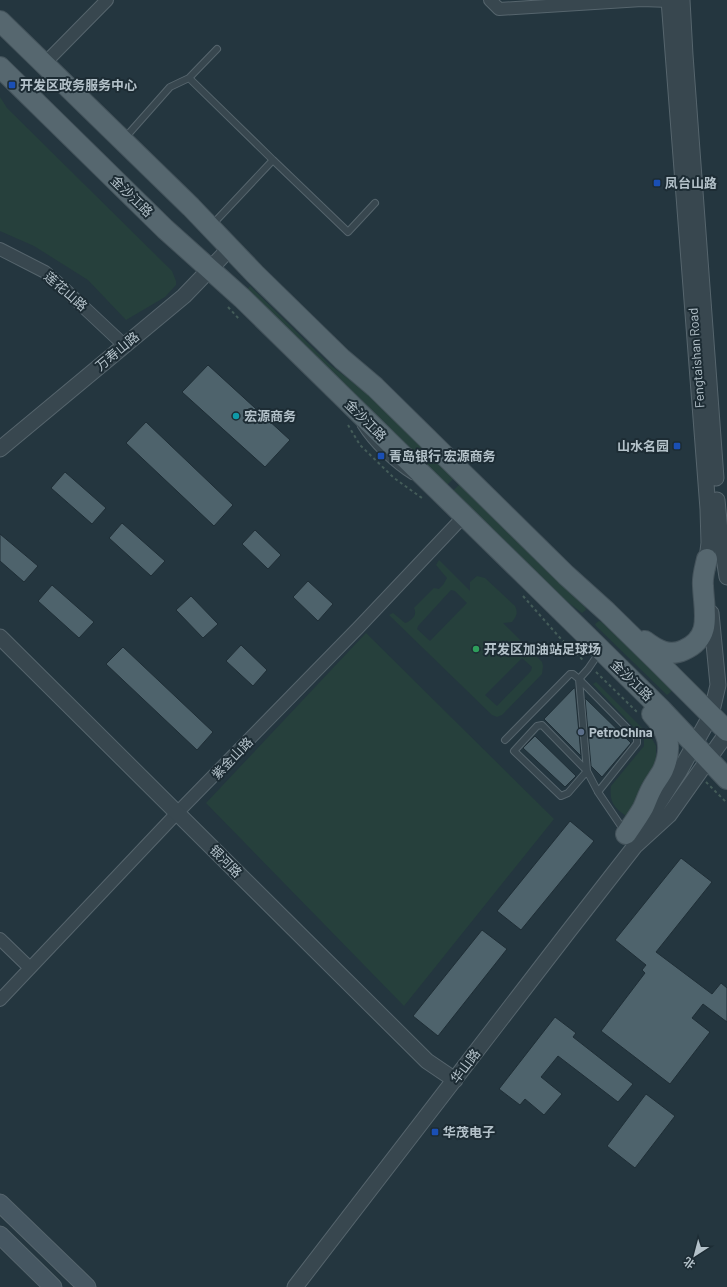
<svg xmlns="http://www.w3.org/2000/svg" width="727" height="1287" font-family="Barlow,'Noto Sans SC',sans-serif">
<style>
.green{fill:#26403c;fill-rule:evenodd}
.building{fill:#4e636c;stroke:#1f2e36}
.lines{fill:none;stroke-linecap:round;stroke-linejoin:round}
.service-casing{stroke:#56656d;stroke-width:8}
.minor-casing{stroke:#56656d;stroke-width:14}
.tertiary-casing{stroke:#56656d;stroke-width:17}
.secondary-casing{stroke:#56656d;stroke-width:19}
.primary-casing{stroke:#44535b;stroke-width:22}
.path{stroke:#445c59;stroke-width:2;stroke-dasharray:3 3;stroke-linecap:butt}
.service{stroke:#38474f;stroke-width:6}
.minor{stroke:#38474f;stroke-width:12}
.tertiary{stroke:#38474f;stroke-width:15}
.secondary{stroke:#465762;stroke-width:17}
.primary{stroke:#56676f;stroke-width:20}
.transit-dot{fill:#1a4fb4;stroke:#1d2c34;stroke-width:1.5}
.culture-dot{fill:#0f9aa8;stroke:#1d2c34;stroke-width:1.5}
.leisure-dot{fill:#2e9e5b;stroke:#1d2c34;stroke-width:1.5}
.service-dot{fill:#5c6f8a;stroke:#1d2c34;stroke-width:1.5}
.labels{text-anchor:middle;dominant-baseline:central;stroke-width:4;stroke-linejoin:round;paint-order:stroke}
.poi-label{font-size:13px;font-weight:bold;fill:#b4c2ca;stroke:#1d2c34;text-anchor:start}
.street-label{font-size:13px;fill:#b4c2ca;stroke:#1d2c34}
</style>
<rect width="100%" height="100%" fill="#24363f"/>
<path class="green" d="M0 97 7 108 172 271 176 281V285L165 297 126 320 88 280 34 246 0 231Z
M250 286 330 365 366 392 454 478 446 486 246 291Z
M460 484 585 607 586 610 582 613 544 584 452 492Z
M439 560 470 591V582L477 576 485 578 515 606C518 613 517 616 512 622L503 623 542 662 543 666 542 674 502 715 497 717 492 715 389 615 393 613 405 623C411 621 418 615 414 608L434 588 439 589 443 585 447 578 436 565ZM451 590 455 591 467 603 430 641 417 629 418 626ZM522 658 532 667 531 671 497 706 485 695Z
M599 621 602 622 673 690 667 695 596 626 595 624Z
M366 633 554 819 404 1006 206 803Z
M596 682 651 737 656 746V763L629 818C615 808 609 804 611 786L644 746V738L593 684Z"/>
<path class="building" d="M208 365 290 440 265 467 182 392Z
M146 422 233 505 214 526 126 443Z
M65 472 106 508 92 524 51 488Z
M122 523 165 561 151 576 109 538Z
M255 530 281 555 268 569 242 544Z
M0 534 38 566 24 582 0 561Z
M308 581 333 604 318 621 293 597Z
M52 585 94 622 79 638 38 601Z
M191 596 218 624 203 638 176 610Z
M241 645 267 670 253 686 226 661Z
M123 647 213 732 197 750 106 664Z
M574 688H575L581 756 544 719Z
M585 698 631 743 602 777 591 766Z
M535 736 576 776 565 787 523 748Z
M570 821 594 841 521 930 497 911Z
M681 858 712 882 656 952 712 994 721 983 727 988V1022L703 1004 692 1018 710 1032 670 1084 601 1031 645 973 642 970 646 965 615 940Z
M482 930 507 949 438 1036 413 1016Z
M555 1017 576 1033 573 1037 633 1084 618 1102 558 1056 541 1077 562 1094 544 1115 525 1099 520 1105 499 1089Z
M646 1094 675 1116 635 1168 607 1146Z"/>
<g class="lines">
<g class="service-casing">
<path id="service" d="M217 49 189 78 273 160
M124 139 170 87 189 78
M211 226 273 160 348 232 375 203
M361 426C372 444 394 465 412 476
M505 740 570 674H573L579 679 587 771 568 793 561 796 514 751 537 726 542 725 587 771 598 792 625 832
M598 792 637 743V738L579 679 588 669 599 653"/>
</g>
<g class="minor-casing">
<path id="minor" d="M490 0 499 9 642 0 669 1
M44 64 107 0
M0 249 45 272 59 284 124 345
M0 939 30 968
M0 1000 177 813 359 627 464 516"/>
</g>
<g class="tertiary-casing">
<path id="tertiary" d="M669 0 708 509 709 543 707 559V569
M682 0 685 55 716 478
M0 449 184 296 210 269 230 248
M717 500 720 531 727 577
M0 637 427 1061 455 1080
M635 846 650 817 679 772 711 715 718 685 711 613
M295 1287 568 932 635 846 669 815 727 733"/>
</g>
<g class="secondary-casing">
<path id="secondary" d="M0 1203 87 1287
M0 1235 53 1287"/>
</g>
<g class="primary-casing">
<path id="primary" d="M0 21 191 207 255 274 342 359 375 387 566 575 607 612 657 661 727 731
M0 67 165 229 242 298 536 586 662 710 727 779
M645 641C657 650 669 657 684 650 713 637 704 612 703 586 702 577 705 568 707 559
M626 834C632 825 638 817 643 808 646 802 648 795 652 788 655 782 660 776 663 770 673 747 668 731 652 714"/>
</g>
<path class="path" d="M228 307 240 320
M348 425 360 445 394 478 422 498
M523 596 561 639 584 661
M596 672 637 712
M706 782 727 803"/>
<use href="#service" class="service"/>
<use href="#minor" class="minor"/>
<use href="#tertiary" class="tertiary"/>
<use href="#secondary" class="secondary"/>
<use href="#primary" class="primary"/>
</g>
<g class="transit-dot">
<rect x="8" y="81" width="8" height="8" rx="2"/>
<rect x="653" y="179" width="8" height="8" rx="2"/>
<rect x="673" y="442" width="8" height="8" rx="2"/>
<rect x="377" y="452" width="8" height="8" rx="2"/>
<rect x="431" y="1128" width="8" height="8" rx="2"/>
</g>
<circle class="culture-dot" cx="236" cy="416" r="4"/>
<circle class="leisure-dot" cx="476" cy="649" r="4"/>
<circle class="service-dot" cx="581" cy="732" r="4"/>
<g class="labels">
<g class="poi-label">
<text x="20" y="85">开发区政务服务中心</text>
<text x="665" y="183">凤台山路</text>
<text x="244" y="416">宏源商务</text>
<text x="669" y="446" text-anchor="end">山水名园</text>
<text x="389" y="456">青岛银行 宏源商务</text>
<text x="484" y="649">开发区加油站足球场</text>
<text x="589" y="732">PetroChina</text>
<text x="443" y="1132">华茂电子</text>
</g>
<g class="street-label">
<text transform="translate(132 196) rotate(44)">金沙江路</text>
<text transform="translate(66 291) rotate(41)">莲花山路</text>
<text transform="translate(117 351) rotate(-40)">万寿山路</text>
<text transform="translate(696 358) rotate(-94)">Fengtaishan Road</text>
<text transform="translate(366 420) rotate(45)">金沙江路</text>
<text transform="translate(632 680) rotate(44)">金沙江路</text>
<text transform="translate(232 758) rotate(-46)">紫金山路</text>
<text transform="translate(226 861) rotate(45)">银河路</text>
<text transform="translate(465 1066) rotate(-53)">华山路</text>
</g>
</g>
<g transform="translate(695 1255) rotate(216)" stroke="#1d2c34" stroke-width="3" paint-order="stroke">
<path d="M0-3L7 15L0 10L-7 15Z" fill="#b4c2ca"/>
<text y="-6" font-size="11" font-weight="bold" text-anchor="middle" fill="#b4c2ca">北</text>
</g>
</svg>
